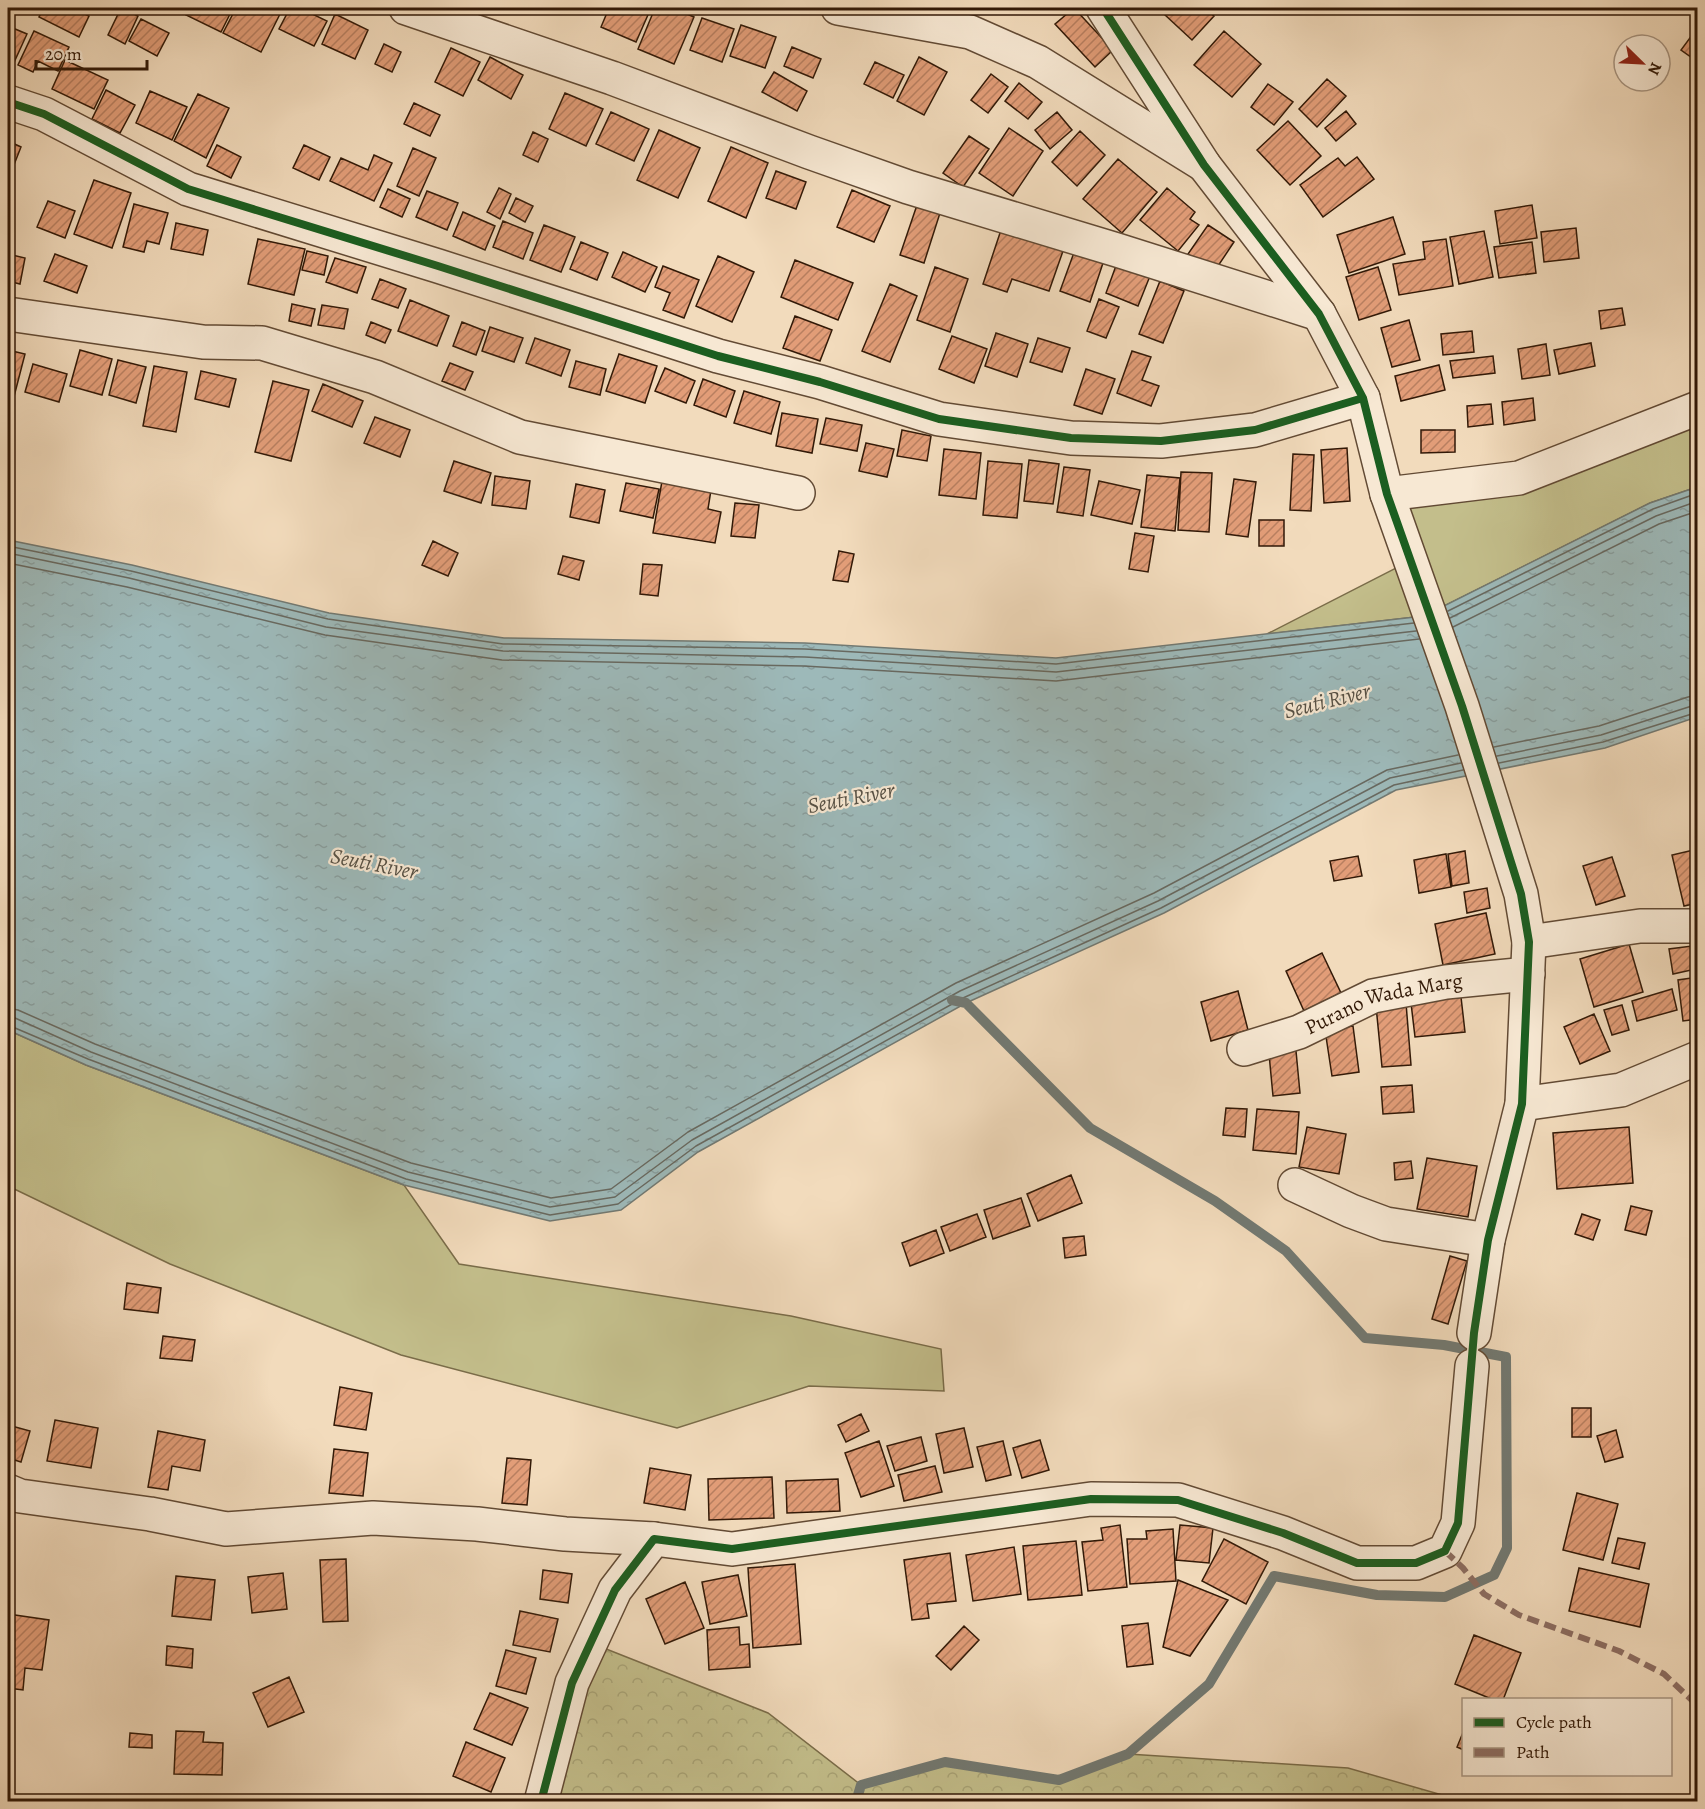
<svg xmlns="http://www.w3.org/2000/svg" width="1705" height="1809" font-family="Alegreya,serif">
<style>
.grass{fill:#c3be8b;stroke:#7a6c49;stroke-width:1.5}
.forest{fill:url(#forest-crowns);stroke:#7a6c49;stroke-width:1.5}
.water{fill:url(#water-ripples);stroke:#727972;stroke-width:1.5}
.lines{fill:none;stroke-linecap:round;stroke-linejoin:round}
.shore{stroke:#686960;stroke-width:1.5}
.stream{stroke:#727972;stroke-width:10}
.building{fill:url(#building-hatch);stroke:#321907;stroke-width:1.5}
.minor-casing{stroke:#624a34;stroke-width:36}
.tertiary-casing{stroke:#624a34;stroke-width:36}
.minor{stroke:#f7e8d3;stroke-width:33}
.tertiary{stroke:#f7e8d3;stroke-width:33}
.quiet{stroke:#8d6e63;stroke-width:6;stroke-dasharray:12 6;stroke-linecap:butt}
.cycleway-casing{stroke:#f7e8d3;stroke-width:11}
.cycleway{stroke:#1b5e20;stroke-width:8}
.labels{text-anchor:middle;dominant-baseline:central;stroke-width:4.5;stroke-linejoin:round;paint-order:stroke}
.street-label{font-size:21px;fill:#321907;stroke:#f7e8d3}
.water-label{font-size:22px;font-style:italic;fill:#575145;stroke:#f7e8d3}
</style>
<defs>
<pattern id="forest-crowns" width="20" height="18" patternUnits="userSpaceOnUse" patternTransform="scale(1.5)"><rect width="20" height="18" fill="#c3be8b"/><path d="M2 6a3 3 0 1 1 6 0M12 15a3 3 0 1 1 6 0" fill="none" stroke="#a8a376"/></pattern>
<pattern id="water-ripples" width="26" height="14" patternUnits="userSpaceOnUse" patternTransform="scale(1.5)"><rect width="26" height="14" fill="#9db9b9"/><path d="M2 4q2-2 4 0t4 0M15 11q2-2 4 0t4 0" fill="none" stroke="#889e9e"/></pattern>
<pattern id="building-hatch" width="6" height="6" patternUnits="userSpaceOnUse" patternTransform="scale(1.5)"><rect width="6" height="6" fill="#e29d78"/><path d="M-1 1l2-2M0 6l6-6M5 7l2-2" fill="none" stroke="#b87f60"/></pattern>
</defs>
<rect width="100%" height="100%" fill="#f2dbbc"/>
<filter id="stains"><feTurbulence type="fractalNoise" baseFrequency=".00333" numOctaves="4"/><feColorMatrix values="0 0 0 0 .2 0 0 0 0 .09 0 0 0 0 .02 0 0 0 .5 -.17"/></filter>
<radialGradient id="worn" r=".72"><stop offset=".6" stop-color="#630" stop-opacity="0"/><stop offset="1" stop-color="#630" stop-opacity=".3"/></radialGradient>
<path class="grass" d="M1697 408V487L1650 503 1424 616 1267 634 1410 561 1387 494 1519 478Z
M8 1030 86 1065 404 1185 459 1264 791 1316 941 1349 944 1391 809 1386 677 1428 401 1355 170 1264 8 1186Z"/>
<path class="forest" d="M591 1643 768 1713 861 1785 945 1762 1059 1780 1128 1754 1348 1768 1463 1801 541 1802Z"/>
<path class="water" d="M1697 487V717L1605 748 1396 790 1164 913 966 1003 698 1152 621 1210 550 1221 404 1185 86 1065 8 1030V540L132 565 329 613 504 638 805 643 1056 658 1424 616 1650 503Z"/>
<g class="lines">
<path class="shore" d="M8 546 131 571 328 619 503 644 805 649 1056 664 1414 623
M8 553 129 578 326 627 503 651 805 657 1056 672 1416 631
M8 563 127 587 325 635 502 660 804 666 1056 681 1419 639
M1448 611 1653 509 1698 493
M1450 618 1656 516 1698 501
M1453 627 1659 524 1698 511
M1494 747 1599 726 1688 697 1698 695
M1497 756 1601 735 1698 704
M1499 763 1603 742 1698 712
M8 1008 18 1010 95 1044 411 1163 551 1198 611 1189 688 1132 956 983 1154 893 1387 770 1458 755
M8 1017 15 1018 91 1052 408 1172 550 1207 615 1197 692 1140 960 991 1158 901 1390 778 1461 763
M8 1025 88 1059 406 1179 550 1215 618 1204 696 1146 963 998 1161 908 1394 785 1463 770"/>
<path class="stream" d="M856 1802 861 1785 945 1762 1059 1780 1128 1754 1209 1684 1274 1576 1377 1595 1445 1597 1494 1575 1507 1548 1506 1357 1444 1345 1365 1338 1286 1251 1215 1201 1090 1128 966 1003 952 1000"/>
</g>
<path class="building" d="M44 8H71L89 16 79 37 39 17Z
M121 8 138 16 125 44 108 35Z
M190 8H233L221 32 186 15Z
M236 8H283L261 52 223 33Z
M290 8H300L327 21 314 46 279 29Z
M609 8H651L636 42 601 27Z
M655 8H672L694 17 674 64 638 49Z
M1074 8 1113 50 1095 67 1055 24Z
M1171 8H1204L1214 16 1192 40 1164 14Z
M335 14 368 30 355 59 322 44Z
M702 18 734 29 722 62 690 50Z
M141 19 169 33 157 56 129 41Z
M741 25 776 37 765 68 730 56Z
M8 26 27 34 11 69 8 68Z
M1698 27V62L1681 50Z
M34 31 69 47 58 71 38 61 33 72 18 65Z
M1224 31 1261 64 1232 97 1194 65Z
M384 44 401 52 392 72 375 64Z
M792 47 821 59 813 78 784 66Z
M451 48 480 62 463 96 435 82Z
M490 57 523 75 511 99 478 80Z
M919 57 947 72 924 115 897 101Z
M65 60 108 80 94 109 52 89Z
M875 62 904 75 893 98 864 84Z
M774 72 807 91 797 111 762 92Z
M991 74 1008 87 988 113 971 100Z
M1327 79 1346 96 1317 127 1299 109Z
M1019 83 1042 102 1028 119 1005 101Z
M1268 84 1293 102 1274 125 1251 107Z
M106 90 135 105 120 133 92 119Z
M150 91 187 107 172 140 136 123Z
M565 93 603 109 586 146 549 129Z
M198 94 229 108 206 158 174 141Z
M414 103 440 115 430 136 404 124Z
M1346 111 1356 124 1336 141 1325 128Z
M611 112 649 129 634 161 596 144Z
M1057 112 1072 130 1050 149 1035 130Z
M1288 121 1321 156 1290 185 1257 150Z
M1009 128 1043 151 1013 196 979 173Z
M659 130 700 148 678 198 637 180Z
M1080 131 1105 155 1077 186 1052 162Z
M533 132 548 139 538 162 523 155Z
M969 136 989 149 963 187 943 173Z
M8 141 21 147 8 180Z
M217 145 241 157 231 178 207 166Z
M304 145 330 157 319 180 293 168Z
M731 147 768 163 746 218 708 201Z
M413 148 436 158 419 196 397 186Z
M374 155 392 163 374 201 330 181 341 158 368 170Z
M1357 157 1374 179 1323 217 1300 185 1338 158 1345 166Z
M1118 159 1157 192 1122 233 1083 199Z
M776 171 806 182 796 209 766 198Z
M94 180 131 193 112 248 74 234Z
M499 188 511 194 500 219 487 212Z
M1167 188 1195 212 1190 219 1199 225 1178 251 1140 220Z
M388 189 410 199 402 217 380 207Z
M852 190 890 206 874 242 837 227Z
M427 191 458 203 447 230 416 217Z
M516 198 533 206 525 222 509 213Z
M48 201 75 211 65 238 37 227Z
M134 204 168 213 159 244 147 241 144 252 123 247Z
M917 205 940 213 924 263 900 255Z
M1532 205 1537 238 1500 244 1495 211Z
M463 212 495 226 485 250 453 236Z
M1393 217 1405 254 1349 273 1337 235Z
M503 221 533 233 523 259 493 247Z
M176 223 208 230 203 255 171 249Z
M544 225 575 237 561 272 530 260Z
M1208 225 1234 242 1214 272 1188 254Z
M1576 228 1579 258 1544 262 1541 232Z
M1001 230 1063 251 1049 291 1012 279 1007 292 983 284Z
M1484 231 1493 277 1459 284 1450 237Z
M258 239 305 249 294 295 248 284Z
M1446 239 1453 286 1399 295 1393 264 1425 259 1423 242Z
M581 242 608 253 597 280 570 269Z
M1532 242 1536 273 1499 278 1494 247Z
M1076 247 1105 257 1090 302 1060 291Z
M307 251 328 256 324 275 302 270Z
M623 252 657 267 645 292 612 277Z
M8 254 25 258 20 284 8 281Z
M55 254 87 266 77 293 44 281Z
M718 256 754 272 732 322 696 306Z
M335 258 366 267 357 293 326 282Z
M795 260 853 283 838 320 781 297Z
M1117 263 1150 276 1138 306 1106 293Z
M663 266 699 280 684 318 663 310 670 293 655 287Z
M935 267 968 279 950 332 917 320Z
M1378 267 1391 310 1359 320 1346 277Z
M380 279 406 289 398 308 372 299Z
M1160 281 1184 291 1163 343 1139 334Z
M890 284 917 296 890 362 862 351Z
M1099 299 1119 307 1106 338 1087 331Z
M410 300 449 316 437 346 398 331Z
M292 304 315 309 311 326 289 321Z
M322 305 348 309 344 329 318 325Z
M1622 308 1625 325 1601 329 1599 311Z
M795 316 832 330 820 361 783 348Z
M1409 320 1420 360 1392 367 1381 328Z
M371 322 391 330 385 343 366 335Z
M462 322 485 331 476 355 453 346Z
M490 327 523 338 514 362 482 351Z
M1472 331 1474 352 1443 355 1441 334Z
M996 333 1028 344 1017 377 985 366Z
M952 336 987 349 974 383 939 369Z
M535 338 570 350 561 376 526 363Z
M1038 338 1070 348 1062 372 1030 362Z
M1591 343 1595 366 1559 374 1554 350Z
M1546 344 1550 375 1522 379 1518 349Z
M8 350 25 354 9 416 8 415Z
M80 350 112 359 102 395 70 386Z
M1132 351 1151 357 1142 380 1159 386 1151 406 1117 393Z
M619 354 657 366 645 403 606 391Z
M1493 356 1495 373 1453 378 1450 361Z
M118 360 146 367 136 403 109 395Z
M576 361 606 369 600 395 569 387Z
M450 363 473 372 465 390 442 381Z
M33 364 67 374 59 402 25 392Z
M1439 365 1445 390 1401 401 1395 376Z
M154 366 187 372 176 432 143 426Z
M665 368 695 381 686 403 655 391Z
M1086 369 1115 379 1102 414 1074 405Z
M201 371 236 379 229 407 195 399Z
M703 379 735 391 726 417 694 405Z
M273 381 309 390 291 461 255 452Z
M323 384 363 401 352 427 312 411Z
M744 391 780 402 771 434 734 423Z
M1533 398 1535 420 1504 425 1502 402Z
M1491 404 1493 424 1468 427 1467 406Z
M782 413 818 419 812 453 776 446Z
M375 417 410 430 400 457 364 443Z
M826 418 862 425 857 451 820 444Z
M902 430 931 436 927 461 897 456Z
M1421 430H1455V452L1421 453Z
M866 443 894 449 887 477 859 471Z
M1347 448 1350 501 1324 503 1321 450Z
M944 449 981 453 976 499 939 495Z
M1293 454 1314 455 1311 511 1290 510Z
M1029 460 1059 464 1053 504 1024 501Z
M454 461 491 473 481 503 444 491Z
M988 461 1022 464 1017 518 983 515Z
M1064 467 1090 470 1083 516 1057 512Z
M1181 472 1212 473 1209 532 1178 530Z
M1147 475 1180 478 1175 531 1141 527Z
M495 476 530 481 526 509 492 505Z
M1234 479 1256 482 1248 537 1226 534Z
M662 481 711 490 708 509 721 512 715 543 653 533Z
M1099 481 1140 490 1132 524 1091 515Z
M626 483 659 489 653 518 620 511Z
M576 484 605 490 599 523 570 517Z
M735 503 759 505 755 538 731 536Z
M1259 520H1284V546H1259Z
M1135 533 1154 536 1148 572 1129 569Z
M433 541 458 553 448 576 422 565Z
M839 551 854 554 848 582 833 580Z
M563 556 584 561 579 580 558 574Z
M643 564 662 565 658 596 640 594Z
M1698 849V903L1684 906 1672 855Z
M1465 851 1469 883 1452 886 1448 854Z
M1446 854 1451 887 1419 893 1414 860Z
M1358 856 1362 876 1334 881 1330 861Z
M1612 857 1625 896 1596 905 1583 866Z
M1487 888 1490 908 1467 913 1464 892Z
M1486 913 1495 954 1443 965 1435 924Z
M1629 944 1643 992 1594 1007 1580 959Z
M1692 946 1696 969 1673 974 1669 949Z
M1322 953 1341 993 1304 1011 1286 971Z
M1698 977V1019L1683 1021 1678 980Z
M1672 989 1677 1010 1637 1021 1632 1001Z
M1238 991 1248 1030 1211 1041 1201 1002Z
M1461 997 1465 1032 1415 1037 1411 1003Z
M1406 1003 1411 1065 1382 1067 1376 1006Z
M1622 1005 1629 1030 1612 1035 1604 1010Z
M1594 1014 1610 1051 1580 1064 1564 1027Z
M1353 1026 1359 1072 1332 1076 1325 1030Z
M1296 1051 1300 1093 1273 1096 1269 1054Z
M1412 1085 1414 1112 1383 1114 1381 1087Z
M1226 1108 1247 1109 1245 1137 1223 1135Z
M1257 1109 1299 1112 1296 1154 1253 1150Z
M1307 1127 1346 1134 1339 1174 1299 1167Z
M1629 1127 1633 1183 1557 1189 1553 1133Z
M1427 1158 1477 1166 1468 1217 1417 1209Z
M1411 1161 1413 1178 1395 1180 1394 1163Z
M1071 1175 1082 1203 1038 1221 1027 1194Z
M1021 1198 1030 1226 993 1239 984 1210Z
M1631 1206 1652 1211 1646 1235 1625 1230Z
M977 1214 986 1237 950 1251 941 1227Z
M1582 1214 1600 1220 1593 1240 1575 1234Z
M936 1230 944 1253 910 1266 902 1243Z
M1084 1236 1086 1255 1065 1258 1063 1238Z
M1450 1256 1467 1261 1448 1324 1432 1319Z
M127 1283 161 1288 158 1313 124 1309Z
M163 1336 195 1340 192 1361 160 1358Z
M340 1387 372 1393 366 1430 334 1425Z
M1572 1408H1591V1437H1572Z
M861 1414 869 1431 846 1442 838 1425Z
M55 1420 98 1428 91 1468 47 1461Z
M8 1425 30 1431 21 1462 8 1458Z
M964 1428 973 1467 944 1473 936 1434Z
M1616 1430 1623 1457 1605 1462 1597 1436Z
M158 1431 205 1440 200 1471 172 1466 168 1490 148 1487Z
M921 1437 927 1461 895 1471 887 1446Z
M1040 1440 1049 1470 1022 1478 1013 1448Z
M879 1441 894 1486 861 1497 845 1453Z
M1003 1441 1011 1475 986 1481 977 1447Z
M334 1449 368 1453 363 1496 329 1493Z
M507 1458 531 1460 527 1505 502 1503Z
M935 1466 942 1492 904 1501 898 1475Z
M650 1468 691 1475 685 1510 644 1503Z
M772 1477 774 1518 709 1520 708 1479Z
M838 1479 840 1511 787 1513 786 1481Z
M1577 1493 1618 1504 1603 1560 1563 1550Z
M1120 1525 1127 1587 1088 1591 1082 1542 1103 1540 1101 1528Z
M1180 1525 1213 1528 1209 1563 1176 1560Z
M1173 1529 1176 1581 1130 1584 1127 1539H1147L1146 1531Z
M1618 1538 1645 1543 1639 1569 1612 1563Z
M1224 1539 1268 1562 1246 1604 1202 1581Z
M1076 1541 1082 1595 1028 1600 1023 1546Z
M1014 1547 1021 1594 973 1601 966 1555Z
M950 1553 956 1601 927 1604 929 1618 912 1620 904 1560Z
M346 1559 348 1621 323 1622 320 1560Z
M795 1564 801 1644 753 1648 748 1568Z
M1579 1568 1649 1584 1640 1627 1569 1611Z
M543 1570 572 1574 568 1603 540 1599Z
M283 1573 287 1609 252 1613 248 1577Z
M738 1575 747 1616 710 1624 702 1582Z
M176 1576 215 1580 211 1620 172 1616Z
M1178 1580 1228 1600 1190 1656 1163 1647Z
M685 1582 704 1628 665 1644 646 1599Z
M520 1611 558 1619 550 1652 513 1645Z
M8 1614 49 1620 42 1670 25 1668 23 1690 8 1688Z
M1148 1623 1153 1664 1127 1667 1122 1626Z
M964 1626 979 1640 951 1670 936 1656Z
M739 1627 740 1645 749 1644 750 1667 709 1670 707 1630Z
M1474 1635 1521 1653 1503 1700H1494L1455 1684Z
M167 1646 193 1649 192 1668 166 1665Z
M506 1650 536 1658 526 1694 496 1686Z
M289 1677 304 1712 268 1727 253 1693Z
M490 1693 528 1708 512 1745 474 1729Z
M1464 1730V1750L1457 1747Z
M176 1731 204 1732 203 1742 223 1743 222 1775 174 1774Z
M130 1733 152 1735V1748L129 1747Z
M466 1742 505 1758 491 1792 453 1776Z"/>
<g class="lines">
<g class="minor-casing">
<g id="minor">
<path d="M406 8 612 78 809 152 908 187 1117 250 1319 314"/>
<path d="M838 8 970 32 1038 62 1204 165"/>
<path d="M8 102 44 114 188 189 438 266 718 356 820 382 939 419 1071 438 1161 441 1255 430 1363 398"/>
<path d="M8 314 203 342 262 343 375 377 520 437 798 493"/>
<path d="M1387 494 1519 478 1698 408"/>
<path d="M1529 942 1640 926H1698"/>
<path id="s1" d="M1244 1049 1299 1032 1373 996 1446 982 1528 974"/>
<path d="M1522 1104 1621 1090 1698 1058"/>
<path d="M1295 1185 1351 1211 1386 1224 1488 1240"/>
<path d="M8 1491 20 1496 150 1514 226 1529 373 1518 477 1524 565 1534 654 1539"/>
</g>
</g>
<g class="tertiary-casing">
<path id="tertiary" d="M1103 8 1204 165 1319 314 1363 398 1387 494 1462 706 1521 894 1529 942 1522 1104 1488 1240 1474 1333
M541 1802 572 1683 615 1590 654 1539 732 1549 1091 1499 1178 1500 1283 1533 1357 1563H1416L1445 1551 1458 1523 1472 1366"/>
</g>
<use href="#minor" class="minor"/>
<use href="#tertiary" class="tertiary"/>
<path class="quiet" d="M1445 1551 1463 1568 1484 1594 1519 1615 1619 1651 1664 1674 1698 1706"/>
<g class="cycleway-casing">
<path id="cycleway" d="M8 102 44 114 188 189 438 266 718 356 820 382 939 419 1071 438 1161 441 1255 430 1363 398
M541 1802 572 1683 615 1590 654 1539 732 1549 1091 1499 1178 1500 1283 1533 1357 1563H1416L1445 1551 1458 1523 1474 1333 1488 1240 1522 1104 1529 942 1521 894 1462 706 1387 494 1363 398 1319 314 1204 165 1103 8"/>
</g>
<use href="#cycleway" class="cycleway"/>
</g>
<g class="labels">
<g class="street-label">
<text stroke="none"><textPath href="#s1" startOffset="148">Purano Wada Marg</textPath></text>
</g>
<g class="water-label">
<text transform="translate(1327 701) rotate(-14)">Seuti River</text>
<text transform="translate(851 798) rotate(-11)">Seuti River</text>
<text transform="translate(374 864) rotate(11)">Seuti River</text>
</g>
</g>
<rect width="1705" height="1809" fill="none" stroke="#f2dbbc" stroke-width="30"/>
<rect x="9" y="9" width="1687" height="1791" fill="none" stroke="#321907" stroke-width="3"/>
<rect x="15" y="15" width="1675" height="1779" fill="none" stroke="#321907" stroke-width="1.5"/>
<rect x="1462" y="1698" width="210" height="78" fill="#f7e8d3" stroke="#a89581" stroke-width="1.5"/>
<rect x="1474" y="1718" width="30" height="9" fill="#1b5e20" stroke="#a89581" stroke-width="1.5"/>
<text x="1516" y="1728" font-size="18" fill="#321907">Cycle path</text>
<rect x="1474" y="1748" width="30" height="9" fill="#8d6e63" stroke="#a89581" stroke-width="1.5"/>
<text x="1516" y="1758" font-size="18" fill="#321907">Path</text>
<g transform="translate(1642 63) rotate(114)"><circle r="28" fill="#f7e8d3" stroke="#a89581" stroke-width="1.5"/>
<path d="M0-4.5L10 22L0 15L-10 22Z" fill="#8f2418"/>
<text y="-9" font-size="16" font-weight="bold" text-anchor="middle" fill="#321907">N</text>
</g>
<path d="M36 60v9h111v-9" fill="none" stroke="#321907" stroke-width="3"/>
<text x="45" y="60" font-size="18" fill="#321907" stroke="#f7e8d3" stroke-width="4.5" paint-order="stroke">20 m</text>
<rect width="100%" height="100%" filter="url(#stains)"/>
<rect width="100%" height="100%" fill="url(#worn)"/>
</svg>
